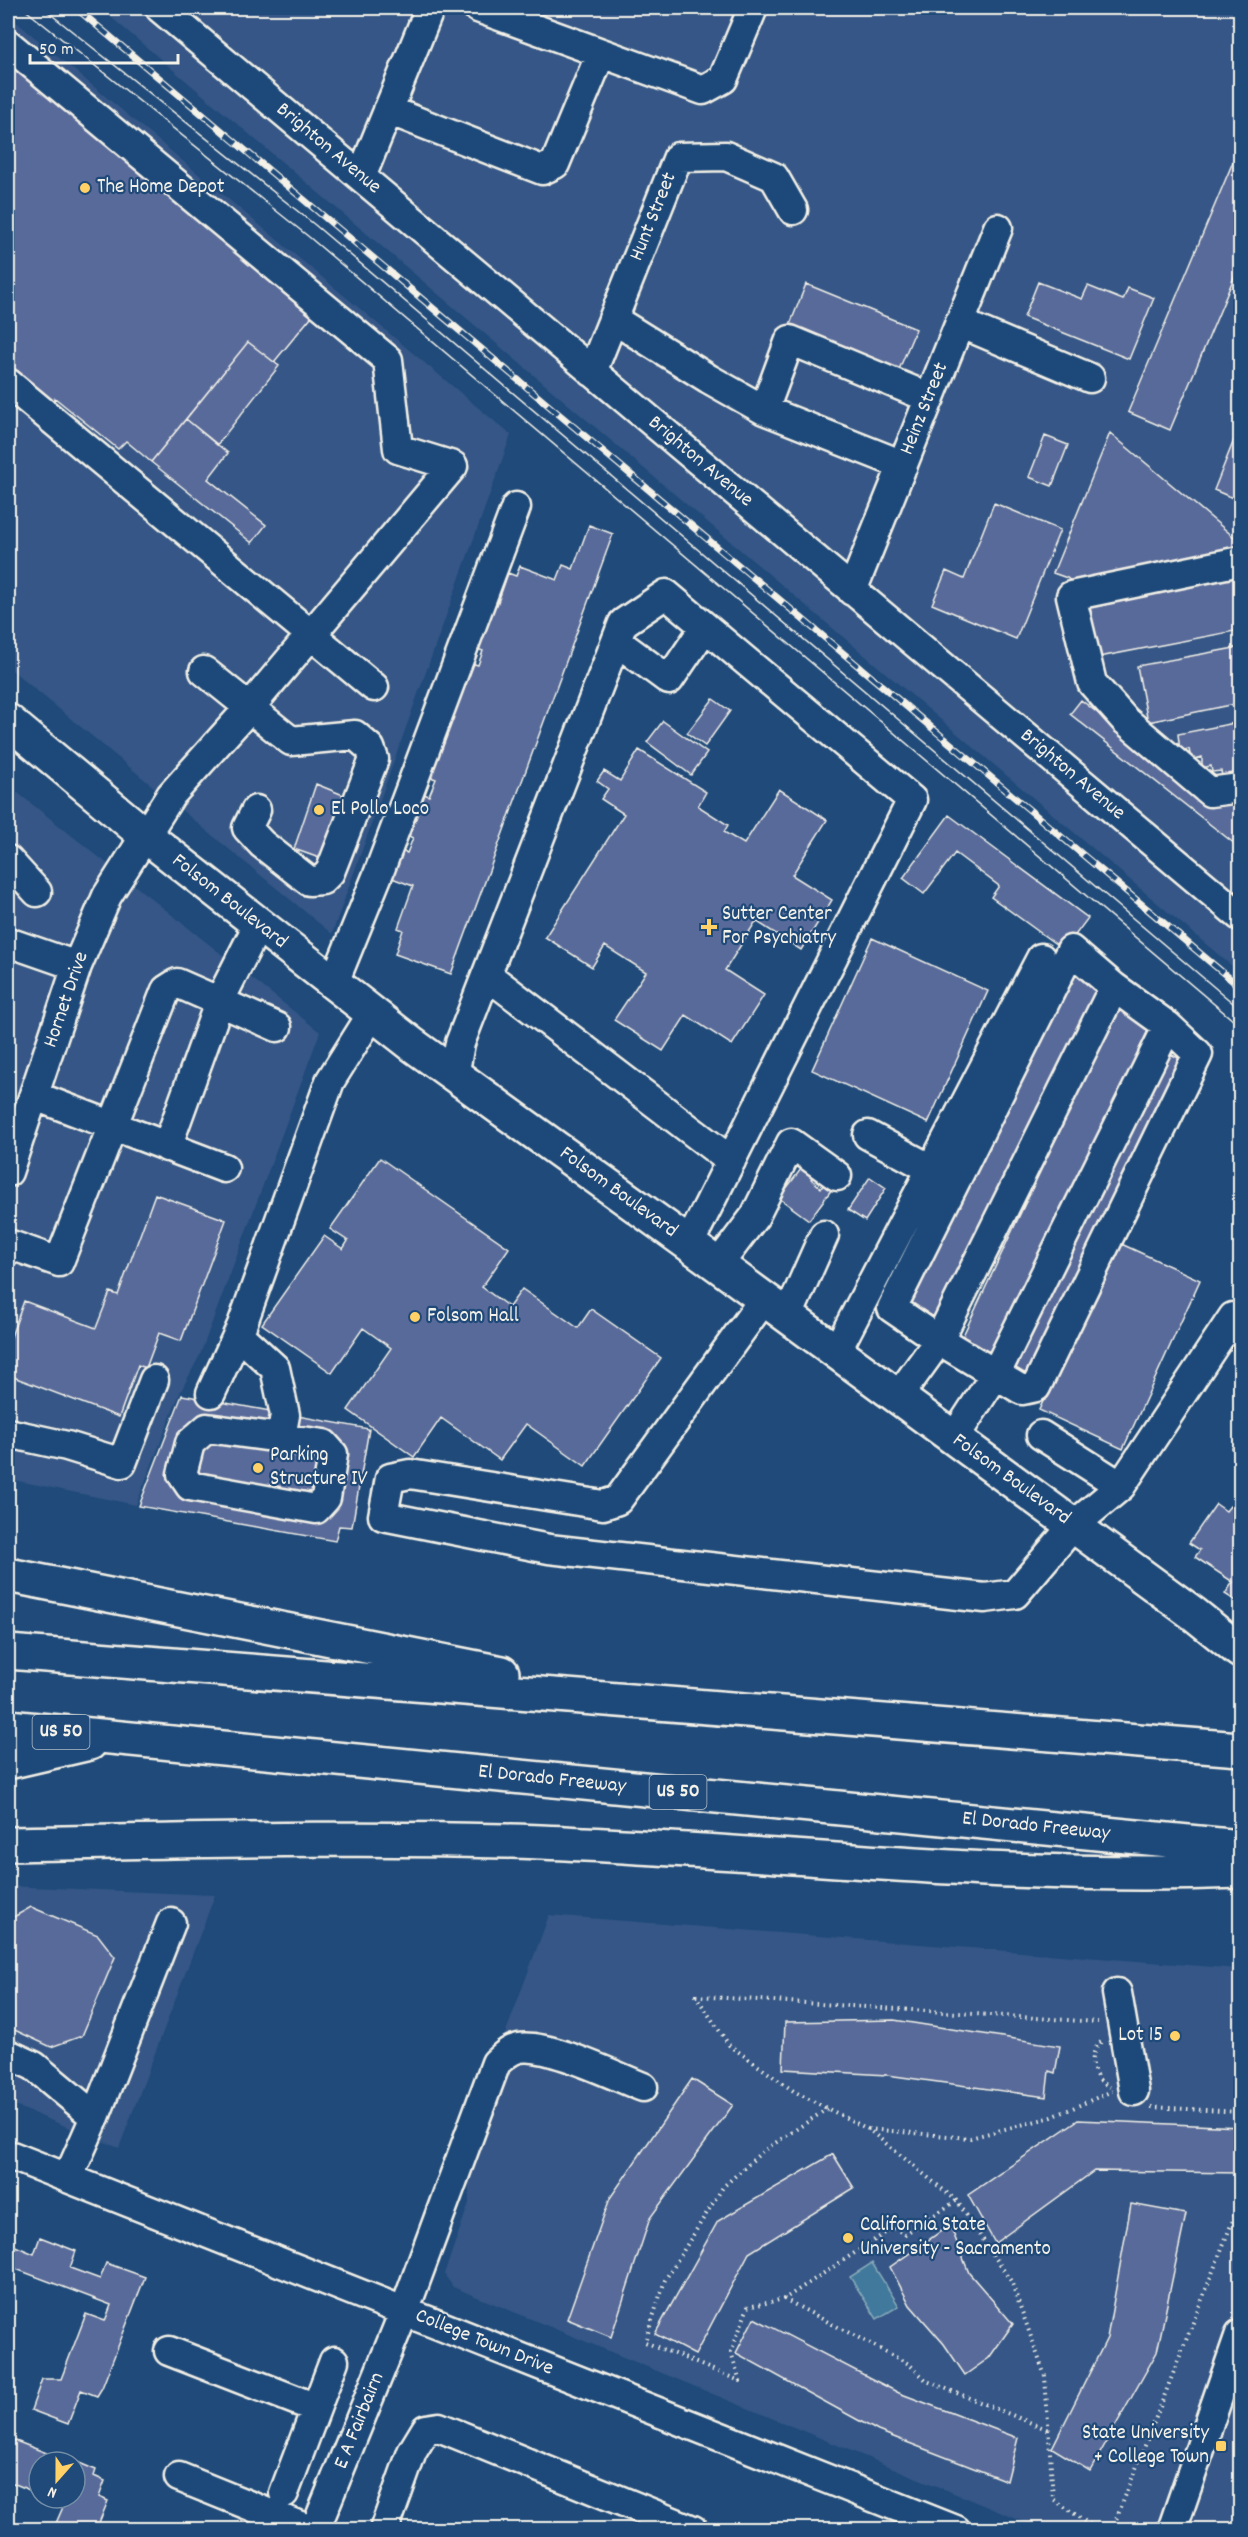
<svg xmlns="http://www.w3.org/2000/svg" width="1248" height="2537" font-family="Dekko,sans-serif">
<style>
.built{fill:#345786}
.water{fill:#41799c;stroke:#89a9ba;stroke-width:1.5}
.building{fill:#586b9a;stroke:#f4f1e8;stroke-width:1.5}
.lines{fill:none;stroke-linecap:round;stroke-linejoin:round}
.minor-casing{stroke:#f4f1e8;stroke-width:33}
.major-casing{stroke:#f4f1e8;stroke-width:38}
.highway-casing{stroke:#f4f1e8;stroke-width:38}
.path{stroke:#f4f1e8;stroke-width:4;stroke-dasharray:1.5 4.5;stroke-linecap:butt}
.minor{stroke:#1f4a7a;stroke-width:28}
.major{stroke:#1f4a7a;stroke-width:33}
.highway{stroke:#1f4a7a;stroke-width:33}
.tram{stroke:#f4f1e8;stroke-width:1.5}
.rail-casing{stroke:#f4f1e8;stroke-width:7}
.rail{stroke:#1f4a7a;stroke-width:4.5;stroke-dasharray:14;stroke-linecap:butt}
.poi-dot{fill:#ffd166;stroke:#1f4a7a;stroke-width:2}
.labels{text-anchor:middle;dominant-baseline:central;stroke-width:4.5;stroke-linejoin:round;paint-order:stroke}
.shield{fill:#1f4a7a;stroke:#b4bfc7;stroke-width:1.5}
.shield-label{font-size:20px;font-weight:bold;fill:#f4f1e8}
.street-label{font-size:21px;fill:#f4f1e8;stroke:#1f4a7a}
.poi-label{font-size:21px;fill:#f4f1e8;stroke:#1f4a7a;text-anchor:start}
</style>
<rect width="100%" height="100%" fill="#1f4a7a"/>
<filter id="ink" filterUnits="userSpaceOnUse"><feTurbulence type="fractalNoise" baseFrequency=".0167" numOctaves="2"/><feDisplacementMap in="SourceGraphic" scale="12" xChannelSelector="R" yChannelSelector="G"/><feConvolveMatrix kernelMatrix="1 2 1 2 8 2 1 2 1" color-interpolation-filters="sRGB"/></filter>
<g filter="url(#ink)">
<path class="built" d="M100 8H1240V973Z
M8 15 511 435 332 934 8 667Z
M8 785 320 1032 200 1355 180 1393 136 1505 8 1479Z
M8 1886 215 1895 119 2148 8 2103Z
M549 1915 1240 1969V2529H1041L453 2287 444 2274 469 2203V2168L506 2070 504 2037Z"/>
<path class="water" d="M872 2263 899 2306 877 2319 850 2277Z"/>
<path class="building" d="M8 64 316 311 274 362 248 342 151 462 126 441 118 449 55 398 51 404 8 368Z
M1240 145V263L1170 430 1128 412Z
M1038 282 1082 299 1088 286 1123 300 1128 288 1154 298 1129 359 1024 317Z
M806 284 916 329 898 372 789 327Z
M248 342 279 366 217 445 186 419Z
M186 419 228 453 208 479 266 525 252 543 151 462Z
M1240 425V501L1214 490Z
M1110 433 1240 542V553L1077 586 1067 578 1053 573Z
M1045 436 1068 445 1052 486 1029 477Z
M994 503 1060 530 1016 639 932 604 946 571 964 579Z
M589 525 613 534 451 974 395 954 403 930 398 928 413 886 392 878 402 851 407 853 413 838 408 836 424 794 429 796 436 779 430 777 471 663 478 665 483 651 477 649 494 603 497 605 508 573 516 576 520 566 557 580 563 565 573 569Z
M1240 574V630L1099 657 1089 602Z
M1240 647V703L1148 722 1137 666Z
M713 699 730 711 705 746 687 733Z
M1081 700 1209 800 1240 796V848L1070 714Z
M663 721 707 753 691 775 647 742Z
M1240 722V777L1223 781 1221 771 1212 772 1211 766 1202 768V757L1191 760 1189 749 1180 751 1178 734Z
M639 750 706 792 698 806 728 825 724 832 744 844 779 789 827 820 792 875 832 900 801 950 756 921 725 970 764 995 732 1045 686 1015 663 1051 614 1020 646 972 605 946 592 967 545 937 624 814 601 799 608 789 597 781 604 771 620 781Z
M316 784 353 799 325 860 294 849Z
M949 815 1088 918 1064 950 991 897 999 886 955 853 924 894 903 878Z
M872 938 988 991 928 1123 812 1070Z
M1065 969 1099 984 943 1321 909 1305Z
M1117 1008 1151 1024 992 1360 959 1344Z
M1168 1053 1185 1061 1031 1379 1015 1370Z
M380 1158 509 1248 482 1287 509 1307 522 1289 578 1328 591 1309 661 1358 585 1466 526 1424 500 1460 441 1418 414 1457 348 1410 391 1348 363 1328 332 1373 262 1324 324 1236 343 1249 348 1241 330 1229Z
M804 1165 815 1173 811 1179 821 1188 825 1183 832 1189 809 1220 779 1198Z
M870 1177 886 1188 865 1221 848 1210Z
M155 1194 226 1220 181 1341 159 1333 146 1368 138 1365 119 1417 8 1375V1345L24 1301 96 1328 110 1292 118 1295Z
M1117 1242 1200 1280 1123 1449 1039 1410Z
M182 1395 369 1429 352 1527 339 1526 335 1541 139 1506Z
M1240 1436V1454L1232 1448Z
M1216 1504 1226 1511 1230 1506 1240 1513V1548L1235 1556 1240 1559 1239 1603 1225 1594 1233 1582 1195 1557 1200 1550 1189 1543Z
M31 1907 98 1935 115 1957 82 2036 51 2047 8 2027V1925L10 1919Z
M894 2020 1060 2046 1055 2073 1049 2071 1046 2097 887 2075 783 2069 785 2022Z
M692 2079 733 2105 650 2218 611 2337 567 2319 610 2198Z
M1078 2120 1240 2127V2173L1094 2171 995 2243 968 2195Z
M833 2154 854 2188 749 2253 695 2355 655 2334 718 2221Z
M1131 2204 1186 2214 1157 2352 1090 2471 1052 2448 1107 2338Z
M950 2225 969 2273 1013 2324 989 2358 965 2375 944 2344 910 2305 890 2267Z
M40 2237 76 2251 70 2268 100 2279 106 2263 145 2277 102 2388 97 2396 81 2390 68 2424 31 2410 42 2379H61L86 2314 105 2321 111 2305 8 2266V2243L34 2254Z
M754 2318 899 2393 1018 2438 1007 2481 878 2431 736 2353Z
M8 2438 62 2459 61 2462H39V2494L8 2481Z
M72 2460 96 2470 94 2476 105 2481 99 2497 108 2501 96 2530H53L67 2498H75V2462H71Z"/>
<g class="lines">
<g class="minor-casing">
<path id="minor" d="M160 8 1240 916
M478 8 703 90 723 79 753 8
M8 44 388 360 398 449 453 466 250 707 171 795 107 896 77 966 8 1172
M388 110 542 170 555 164 601 53
M361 177 430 8
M613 319 709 379 764 410
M960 323 1090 378
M592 372 678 157 726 156 774 177 793 210
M8 383 374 687
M903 465 764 410 790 340 930 398
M1240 561 1071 596 1092 683 1125 720 1210 792 1240 788
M852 591 998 228
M616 641 669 680 705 627
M204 671 291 741 355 735 370 748 374 759 330 872 322 880 309 881 262 844 247 828 256 810
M8 860 37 892
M8 942 77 966
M487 975 731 1161
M333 985 379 872 516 507
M1114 987 1071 950 892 1308 939 1340 1022 1390 1036 1387 1198 1054 1168 1026
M454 1076 460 1043 623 623 666 594 912 800 689 1244
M35 1096 224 1168
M868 1135 931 1169
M167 1147 220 1000 258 925
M8 1244 59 1262 166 990 177 983 277 1027
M718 1265 755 1216 791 1143 837 1176
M764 1299 618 1500 603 1505 410 1474 390 1478 383 1516 549 1549 985 1598 1015 1594 1073 1526 1121 1486 1041 1435
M788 1316 824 1235
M238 1334 275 1368 285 1415 281 1437
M836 1352 1041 958
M211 1393 242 1325 330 1081 372 1014
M898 1397 939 1340 1114 987 1168 1026 995 1375 954 1438
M207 1428 324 1444 333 1454 326 1498 316 1509 190 1486 182 1474 190 1443Z
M8 1433 67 1446 122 1463 154 1380
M1121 1486 1233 1317
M1117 1993 1134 2091
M8 2054 34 2066 95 2117 171 1923
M8 2156H12L956 2530
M68 2178 95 2117
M169 2351 316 2408
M179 2477 310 2530
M284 2493 334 2361
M315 2530 404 2312 496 2063C502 2057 509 2050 519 2048 547 2043 613 2075 643 2087
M384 2530 412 2452 426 2429 439 2427 693 2530
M1172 2530 1240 2334"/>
</g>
<g class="major-casing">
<path id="major" d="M8 721 146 836 413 1045 718 1265 1194 1614 1240 1651"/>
</g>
<g class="highway-casing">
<path id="highway" d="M8 1575 502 1673
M8 1652 1240 1749
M8 1727 1240 1847
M8 1762 90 1743
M8 1844C185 1841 363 1836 541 1842 774 1851 1007 1881 1240 1871"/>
</g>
<path class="path" d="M1101 2042C1091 2050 1090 2067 1098 2078 1100 2081 1106 2085 1110 2087
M1151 2107 1240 2112
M868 2129 970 2138 1052 2117 1112 2091
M956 2201 905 2234 893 2228 784 2299 909 2364 927 2381 1049 2430
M784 2299 748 2307 731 2352 740 2381 645 2342 665 2280 723 2187 763 2151 827 2109
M1095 2528 1053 2499 1045 2376 1011 2281 957 2201 868 2129 795 2092 729 2045 696 1996 1098 2022
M1112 2530 1240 2202"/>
<use href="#minor" class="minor"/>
<use href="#major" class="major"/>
<use href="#highway" class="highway"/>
<path class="tram" d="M23 8 309 237 1240 1026
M43 8 315 225 1240 1009"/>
<g class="rail-casing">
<path id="rail" d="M76 8 1240 987"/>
</g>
<use href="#rail" class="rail"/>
</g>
</g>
<g class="poi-dot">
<circle cx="85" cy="188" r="6"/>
<circle cx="319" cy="810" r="6"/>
<path d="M706 918h6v6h6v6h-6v6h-6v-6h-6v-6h6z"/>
<circle cx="415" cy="1317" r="6"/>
<circle cx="258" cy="1468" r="6"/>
<circle cx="1175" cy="2036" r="6"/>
<circle cx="848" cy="2238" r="6"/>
<rect x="1215" y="2440" width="12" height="12" rx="3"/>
</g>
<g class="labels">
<g class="shield">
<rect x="32.5" y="1715" width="57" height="34" rx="4.5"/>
<rect x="649.5" y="1775" width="57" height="34" rx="4.5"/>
</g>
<g class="shield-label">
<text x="61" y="1732">US 50</text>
<text x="678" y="1792">US 50</text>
</g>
<g class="street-label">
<text transform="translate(328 149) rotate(40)">Brighton Avenue</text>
<text transform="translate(654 217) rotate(-68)">Hunt Street</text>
<text transform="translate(925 409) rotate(-68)">Heinz Street</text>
<text transform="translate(700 462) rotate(40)">Brighton Avenue</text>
<text transform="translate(1072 775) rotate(40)">Brighton Avenue</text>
<text transform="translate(229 902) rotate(38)">Folsom Boulevard</text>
<text transform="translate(67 1000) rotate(-71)">Hornet Drive</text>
<text transform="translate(618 1193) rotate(36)">Folsom Boulevard</text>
<text transform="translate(1011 1480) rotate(36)">Folsom Boulevard</text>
<text transform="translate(552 1780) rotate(6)">El Dorado Freeway</text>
<text transform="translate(1036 1827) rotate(6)">El Dorado Freeway</text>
<text transform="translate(484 2343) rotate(22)">College Town Drive</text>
<text transform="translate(360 2421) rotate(-68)">E A Fairbairn</text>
</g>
<g class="poi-label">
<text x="97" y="188">The Home Depot</text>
<text x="331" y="810">El Pollo Loco</text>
<text x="722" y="915">Sutter Center<tspan x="722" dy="24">For Psychiatry</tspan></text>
<text x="427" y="1317">Folsom Hall</text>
<text x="270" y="1456">Parking<tspan x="270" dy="24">Structure IV</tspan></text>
<text x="1163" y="2036" text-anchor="end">Lot 15</text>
<text x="860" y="2226">California State<tspan x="860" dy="24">University - Sacramento</tspan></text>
<text x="1209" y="2434" text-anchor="end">State University<tspan x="1209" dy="24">+ College Town</tspan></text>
</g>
</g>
<rect width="1248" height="2537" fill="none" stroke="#1f4a7a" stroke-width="30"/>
<rect x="15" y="15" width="1218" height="2507" fill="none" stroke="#f4f1e8" stroke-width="2" filter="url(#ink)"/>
<g transform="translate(57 2480) rotate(201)"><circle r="28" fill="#1f4a7a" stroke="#748da6" stroke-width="1.5"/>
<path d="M0-4.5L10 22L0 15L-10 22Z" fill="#ffd166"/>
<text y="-9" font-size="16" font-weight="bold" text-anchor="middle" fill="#f4f1e8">N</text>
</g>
<path d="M30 54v9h148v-9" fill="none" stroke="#f4f1e8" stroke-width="3"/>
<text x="39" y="54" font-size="18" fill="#f4f1e8" stroke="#1f4a7a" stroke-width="4.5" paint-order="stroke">50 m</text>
</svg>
